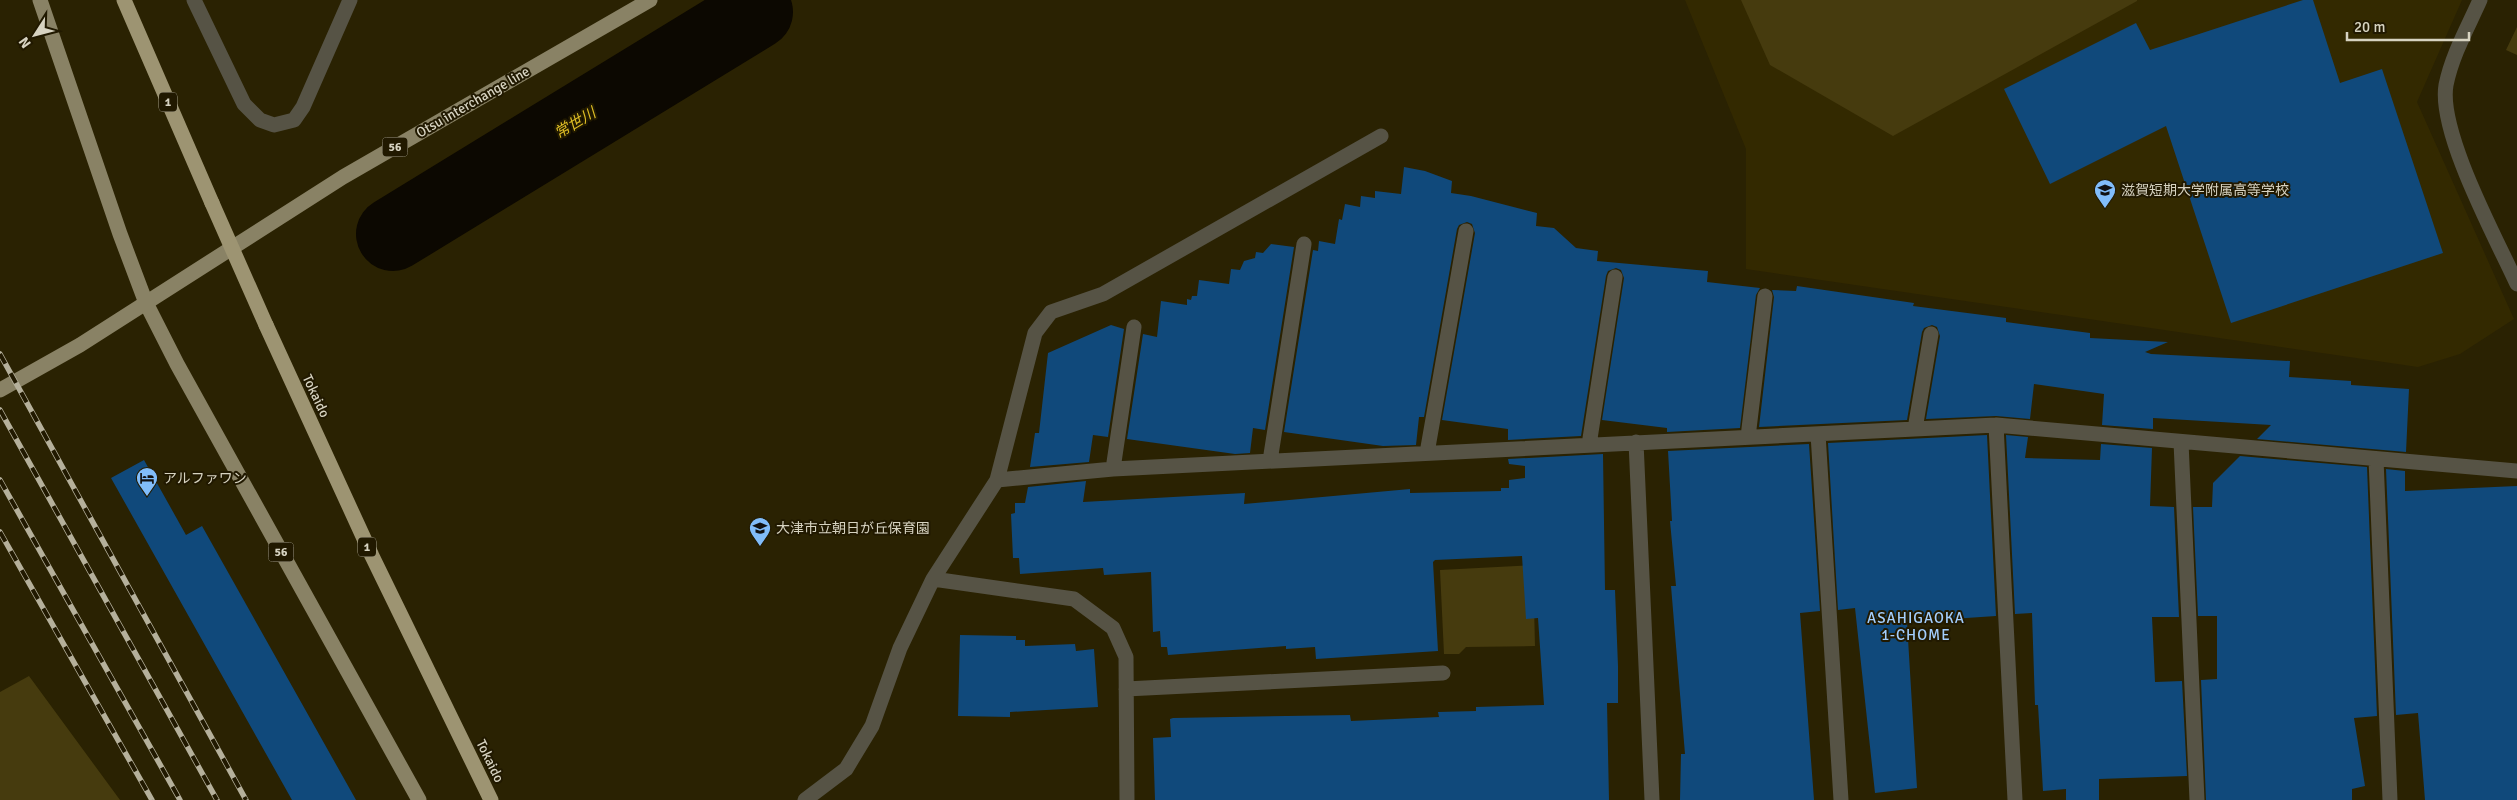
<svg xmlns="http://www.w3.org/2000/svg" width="2517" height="800" font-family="Signika,'Noto Sans JP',sans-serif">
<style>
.built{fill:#332900}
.green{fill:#463b0e}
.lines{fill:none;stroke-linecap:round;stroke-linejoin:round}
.river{stroke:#0c0801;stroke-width:74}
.building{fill:#10497b}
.minor{stroke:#565345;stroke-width:15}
.major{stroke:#898265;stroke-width:15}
.highway{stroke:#9d9472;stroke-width:15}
.rail-casing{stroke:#b5b09b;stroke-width:5.5}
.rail{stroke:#211900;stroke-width:4;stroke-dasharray:11;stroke-linecap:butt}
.highway-bridge{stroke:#9d9472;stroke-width:15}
.labels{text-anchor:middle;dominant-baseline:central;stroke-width:4;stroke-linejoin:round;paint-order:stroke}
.shield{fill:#211900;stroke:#a09b87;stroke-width:1}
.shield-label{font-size:12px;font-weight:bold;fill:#d7d3c1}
.street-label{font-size:14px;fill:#d7d3c1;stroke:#211900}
.poi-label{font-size:14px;fill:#d7d3c1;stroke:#211900;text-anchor:start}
.water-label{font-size:15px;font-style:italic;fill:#dfbe25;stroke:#211900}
.neighbourhood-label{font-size:15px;letter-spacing:1px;fill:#a3cefd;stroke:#211900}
</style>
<rect width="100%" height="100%" fill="#2a2202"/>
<path class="built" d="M1685 0H2462L2417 102 2514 319 2460 354 2418 367 1746 269V149Z"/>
<path class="green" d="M1741 0H2137V1L1893 136 1770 65Z
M2517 27V55L2506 50Z
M1533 565 1535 646 1466 647 1459 654H1444L1440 570Z
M29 676 120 800H0V692Z"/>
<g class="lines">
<path class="river" d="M393 234 756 12"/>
</g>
<path class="building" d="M2303 0H2313L2340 83 2382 69 2443 253 2231 323 2166 126 2050 184 2004 89 2136 23 2150 50Z
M1404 167 1425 171 1452 181 1451 193 1471 196 1537 213 1536 226 1554 228 1576 248 1598 251 1597 261 1708 271 1707 282 1760 288 1756 295 1740 428 1667 432V428L1602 420 1624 278 1621 270 1616 268 1608 271 1606 276 1581 436 1508 440V429L1442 420 1475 233 1472 224 1467 222 1459 225 1457 229 1424 417H1419L1416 445 1383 446 1284 432 1313 250 1318 251 1319 241 1335 244 1339 219 1342 220 1345 204 1360 207 1361 196 1375 198V191L1401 194Z
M1271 244 1294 247 1265 430 1253 428 1250 453 1235 454 1127 439 1143 334 1157 337 1161 301 1187 305V299L1191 300 1192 296H1197L1199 280 1229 284 1231 269 1240 270 1244 261 1255 258 1256 252 1263 253Z
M1797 286 1914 303 1913 306 2006 318V322L2090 333V338L2168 342 2145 352 2151 354 2290 361 2289 377 2351 381V385L2409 389 2406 452 2257 439 2271 425 2153 418V429L2102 425 2104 394 2034 384 2030 419 1996 416 1926 419 1940 336 1937 327 1932 325 1924 328 1922 332 1907 420 1759 427 1774 297 1772 290 1796 291Z
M1111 325 1124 329 1108 437 1093 435 1089 462 1030 467 1035 433H1039L1048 353Z
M1987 435 1996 616 1907 622 1917 788 1875 793 1855 608 1838 610 1828 443Z
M2006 435 2028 437 2025 458 2100 460 2101 444 2152 448 2150 506 2174 507 2179 617H2152L2155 682 2182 681 2187 776 2099 779V800H2066V789L2043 791 2038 705H2035L2032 613 2015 614Z
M1809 444 1820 611 1800 613 1814 800H1680L1681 754H1685L1671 586H1676L1670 521H1672L1668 451Z
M1603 454 1605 590H1615L1618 666V703H1607L1609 800H1155L1153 738 1171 737 1170 719 1173 718 1350 715 1351 721 1439 717 1438 712 1476 711V707L1544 705 1538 618 1526 619 1522 556 1435 560 1433 562 1438 651 1316 659 1315 647 1286 649V646L1168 655 1167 647H1161L1160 631 1153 632 1151 572 1104 575 1103 568 1020 574 1019 558H1013L1011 514 1015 513V503H1025L1028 487 1086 481 1083 502 1245 493 1244 504 1410 489V493L1501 491V488H1509V480L1525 478V466L1509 464 1508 459Z
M2240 456 2367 467 2377 716 2354 718 2365 786 2352 789V800H2206L2201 680 2217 679V616H2198L2193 507H2212L2213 483Z
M144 460 186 535 202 526 356 800H292L111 478Z
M2386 469 2405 471V491L2517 486V800H2425L2418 713 2396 715Z
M960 635 1016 636V640H1025V646L1075 644 1076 651 1094 649 1098 707 1010 712V717L958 716Z"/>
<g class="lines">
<path class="minor" d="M194 0 244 104 260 120 274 125 294 120 303 107 350 0
M2480 0C2468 27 2452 55 2446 85 2438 132 2496 238 2517 284
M1996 425 2015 800
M1915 429 1931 334
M1818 434 1841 800
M1748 437 1765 296
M1636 442 1652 800
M2181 442 2197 800
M1589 445 1615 277
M1427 453 1466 231
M2376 459 2390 800
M1270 461 1304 244
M1113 469 1134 327
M997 480 1035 333 1051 312 1103 294 1381 136
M933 579 1074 599 1113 628 1126 657 1127 800
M1126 689 1443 673
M805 800 846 769 872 726 900 648 933 579 997 480 1113 469 1996 425 2517 471"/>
<path class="major" d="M40 0 120 234 146 303 177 364 419 800
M0 390 80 345 343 177 650 0"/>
<path class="highway" d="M124 0 212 203
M266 325 372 556 491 800"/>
<g class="rail-casing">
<path id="rail" d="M0 354 246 800
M0 410 217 800
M0 480 180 800
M0 532 152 800"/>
</g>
<use href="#rail" class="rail"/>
<path class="highway-bridge" d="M212 203 266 325"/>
</g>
<defs>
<g id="school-pin" transform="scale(1.125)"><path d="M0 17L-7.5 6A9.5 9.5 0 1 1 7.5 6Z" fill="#81bdfa" stroke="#211900"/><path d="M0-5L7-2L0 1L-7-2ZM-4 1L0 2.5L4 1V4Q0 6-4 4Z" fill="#111"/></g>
<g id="hotel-pin" transform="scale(1.125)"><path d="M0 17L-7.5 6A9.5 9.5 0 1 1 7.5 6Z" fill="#81bdfa" stroke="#211900"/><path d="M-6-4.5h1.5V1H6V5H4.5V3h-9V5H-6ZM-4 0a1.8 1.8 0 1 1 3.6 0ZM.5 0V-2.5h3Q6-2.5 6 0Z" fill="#111"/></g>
</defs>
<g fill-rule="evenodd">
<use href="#school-pin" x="2105" y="190"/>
<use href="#hotel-pin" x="147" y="478"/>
<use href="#school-pin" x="760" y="528"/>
</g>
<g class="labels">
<g class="shield">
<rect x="159" y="92.5" width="18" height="19" rx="4"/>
<rect x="382.5" y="137.5" width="25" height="19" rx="4"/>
<rect x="358" y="537.5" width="18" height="19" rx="4"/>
<rect x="268.5" y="542.5" width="25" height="19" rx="4"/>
</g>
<g class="shield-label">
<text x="168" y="102">1</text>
<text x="395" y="147">56</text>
<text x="367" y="547">1</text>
<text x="281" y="552">56</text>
</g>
<g class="street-label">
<text transform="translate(473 102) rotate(-30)">Otsu interchange line</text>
<text transform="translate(316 396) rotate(65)">Tokaido</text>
<text transform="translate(490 761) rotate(64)">Tokaido</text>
</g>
<g class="poi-label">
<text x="2121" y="190">滋賀短期大学附属高等学校</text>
<text x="163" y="478">アルファワン</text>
<text x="776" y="528">大津市立朝日が丘保育園</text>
</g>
<g class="water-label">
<text transform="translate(575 123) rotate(-31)">常世川</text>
</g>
<g class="neighbourhood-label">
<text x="1916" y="618">ASAHIGAOKA<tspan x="1916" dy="17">1-CHOME</tspan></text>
</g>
</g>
<g transform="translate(35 35) rotate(234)" stroke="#211900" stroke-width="4" paint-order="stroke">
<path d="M0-4L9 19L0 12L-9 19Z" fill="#d7d3c1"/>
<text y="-8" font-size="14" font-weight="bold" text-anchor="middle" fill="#d7d3c1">N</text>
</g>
<path d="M2347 32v8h122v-8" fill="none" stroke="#d7d3c1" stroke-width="2.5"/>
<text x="2354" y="32" font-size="15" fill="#d7d3c1" stroke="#211900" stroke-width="4" paint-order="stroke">20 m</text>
</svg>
